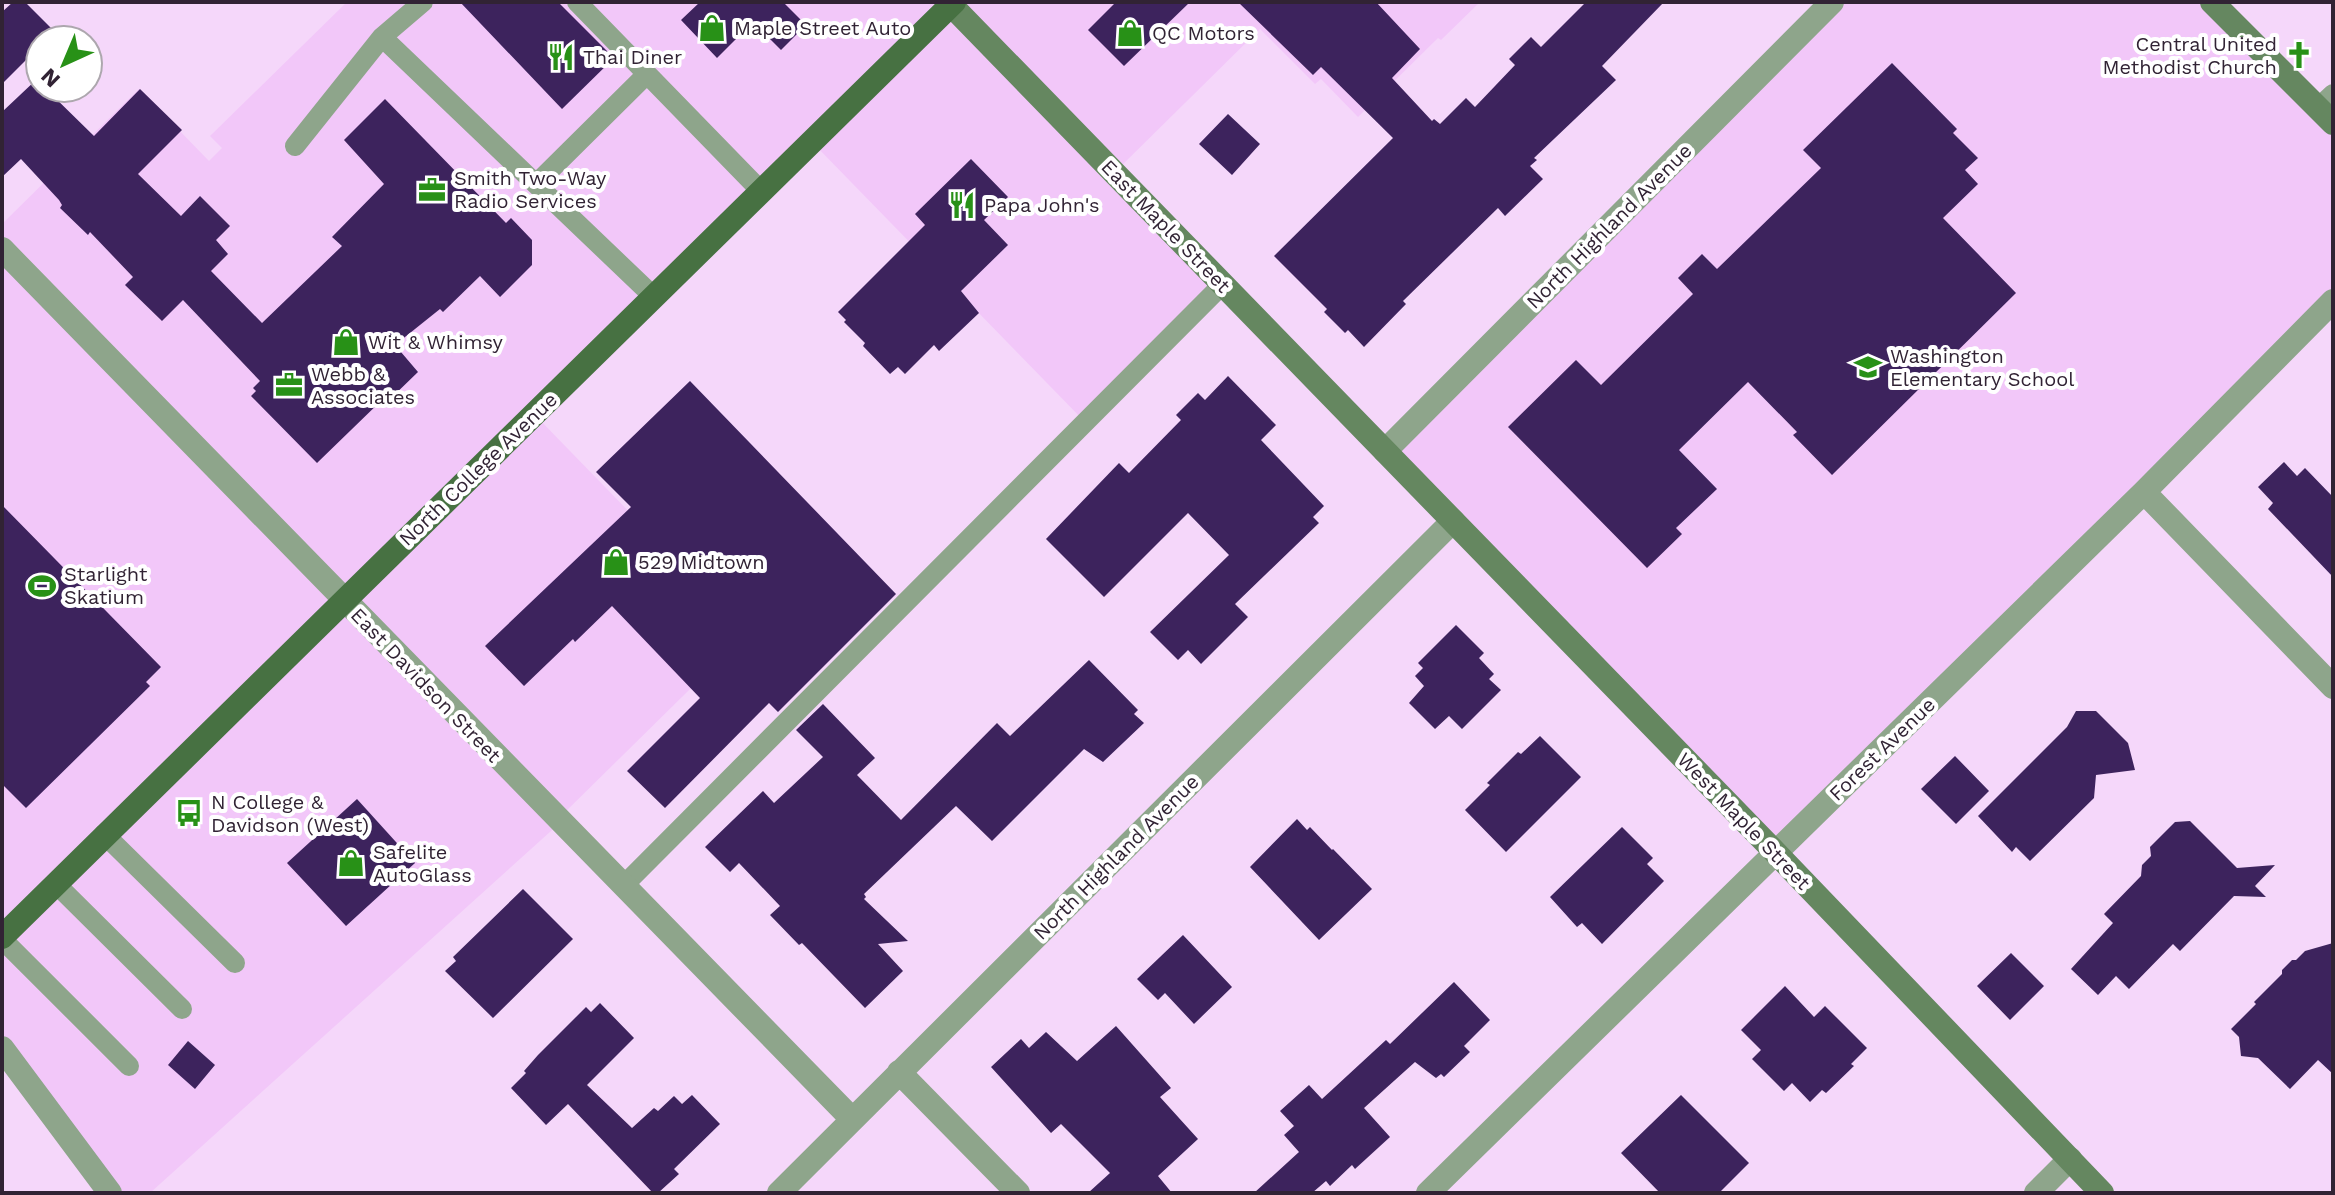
<svg xmlns="http://www.w3.org/2000/svg" width="2335" height="1195" font-family="'Work Sans',sans-serif">
<style>
.built{fill:#f2c7f9}
.building{fill:#3d235d}
.lines{fill:none;stroke-linecap:round;stroke-linejoin:round}
.lane{stroke:#8ea58b;stroke-width:20}
.street{stroke:#8ea58b;stroke-width:24}
.secondary{stroke:#658760;stroke-width:24}
.primary{stroke:#477142;stroke-width:24}
.labels{text-anchor:middle;dominant-baseline:central;stroke-width:8;stroke-linejoin:round;paint-order:stroke}
.poi-label{font-size:20px;fill:#312334;stroke:#fff;text-anchor:start}
.street-label{font-size:20px;fill:#312334;stroke:#fff}
</style>
<rect width="100%" height="100%" fill="#f5d7fa"/>
<path class="built" d="M347 2H1480L1441 40 1438 38 1358 117 1321 79 1315 84 1260 29 1115 172 1223 284 1085 422 812 142 534 414 747 633 558 819 561 822 150 1193H110L2 1048V224L139 89 209 161 222 148 210 136Z
M1832 2H2212L2333 123V301L1776 853 1385 451Z"/>
<path class="building" d="M13 2H25L55 32 46 40H40V46L2 84V12Z
M460 2H558L614 58 562 109Z
M700 2H783L806 25 781 50 753 22 717 58 681 20Z
M1116 2H1190L1124 66 1088 30Z
M1238 2H1376L1420 49 1392 78 1432 121 1434 119 1440 124 1466 98 1475 107 1515 65 1509 59 1531 37 1541 47 1586 2H1664L1602 66 1616 80 1534 158 1537 160 1530 166 1543 179 1505 216 1498 208 1403 301 1406 304 1364 347 1348 330 1345 333 1324 312 1327 309 1274 256 1393 138 1321 67 1313 75Z
M1892 63 1957 129 1953 133 1978 158 1965 170 1978 184 1943 218 2016 293 1832 475 1793 435 1797 432 1748 382 1679 450 1717 489 1676 528 1682 534 1647 568 1508 427 1576 360 1601 385 1693 294 1678 278 1702 254 1717 269 1821 168 1803 150Z
M37 79 40 88H45L94 136 140 89 182 130 138 174 181 216 200 196 230 226 216 240 228 254 211 271 262 323 342 246 332 237 384 184 344 140 385 99 506 223 511 218 532 240V265L500 297 480 276 443 312 440 309 395 345 418 372 387 402 384 398 317 463 251 396 256 391 253 388 260 381 183 300 162 321 125 285 133 277 90 232 88 235 60 208 62 205 59 200 21 159 2 177V112Z
M1228 114 1260 144 1232 175 1199 144Z
M971 159 1008 197 984 220 1008 245 961 291 979 313 939 351 934 345 905 374 898 367 890 374 863 346 865 343 844 322 846 320 838 312 925 225 915 214Z
M1228 376 1276 425 1261 440 1324 506 1313 517 1319 523 1235 604 1248 617 1201 664 1188 650 1178 660 1150 632 1229 555 1188 513 1104 597 1046 539 1119 463 1129 473 1181 420 1176 415 1198 393 1205 400Z
M690 381 896 594 778 712 769 703 665 808 627 771 700 698 612 606 575 642 573 639 524 686 485 646 631 507 596 472Z
M2284 462 2297 476 2305 468 2333 497V577L2268 509 2273 503 2258 487Z
M2 505 161 667 146 682 150 686 26 808 2 784Z
M1456 625 1484 653 1479 658 1494 674 1489 679 1501 690 1462 729 1449 716 1435 729 1409 703 1424 686 1415 676 1423 668 1418 663Z
M1089 660 1138 710 1134 714 1144 723 1103 762 1084 749 992 841 956 806 864 894 866 897 864 899 908 941 878 944 903 971 865 1008 802 943 799 945 770 915 780 906 739 863 730 872 705 847 763 791 774 803 823 757 796 730 823 704 875 758 857 775 901 820 997 723 1010 736Z
M2076 711H2096L2128 743 2135 770 2096 775 2094 798 2030 861 2016 847 2012 852 1978 816 2067 727Z
M1540 736 1581 777 1506 852 1465 810 1490 785 1487 783 1518 752 1521 754Z
M1955 756 1989 791 1956 824 1921 789Z
M357 799 415 863 346 926 287 863Z
M1297 819 1307 830 1310 827 1332 850 1333 849 1372 889 1319 940 1250 867Z
M2190 821 2237 868 2275 865 2255 886 2266 897 2234 896 2180 951 2173 944 2129 989 2116 976 2098 995 2071 969 2113 923 2104 914 2141 876 2142 865 2151 856 2150 847 2175 822Z
M1622 827 1653 858 1647 864 1664 881 1602 944 1582 923 1577 927 1550 897Z
M523 889 573 939 493 1018 445 971 456 961 453 957Z
M1183 935 1232 987 1194 1024 1165 993 1158 1000 1137 979Z
M2333 943V1074L2318 1060 2290 1089 2258 1058 2241 1056 2239 1037 2231 1029 2256 1004 2254 1002 2282 974V970L2292 960H2296L2305 951Z
M2011 953 2044 986 2010 1020 1977 986Z
M1454 982 1490 1020 1464 1046 1470 1052 1444 1077 1441 1074 1436 1078 1415 1062 1364 1108 1390 1137 1355 1169 1352 1165 1330 1186 1326 1181 1312 1193H1254L1299 1152 1284 1135 1294 1126 1280 1111 1309 1085 1322 1099 1386 1040 1390 1044Z
M1785 986 1814 1017 1825 1006 1867 1048 1851 1064 1854 1066 1826 1093 1822 1090 1810 1102 1792 1083 1784 1091 1752 1059 1761 1050 1741 1030Z
M600 1003 634 1038 587 1085 632 1128 654 1108 658 1111 674 1096 682 1104 692 1095 720 1124 674 1169 679 1174 658 1193H653L568 1104 546 1125 511 1088 526 1073 524 1071 538 1055 586 1007 591 1012Z
M1116 1026 1171 1088 1160 1097 1198 1139 1158 1176 1172 1193H1088L1110 1173 1061 1124 1051 1133 991 1067 1021 1039 1029 1048 1046 1032 1077 1061Z
M188 1041 215 1065 195 1089 168 1065Z
M1681 1095 1749 1163 1719 1193H1660L1621 1153Z"/>
<g class="lines">
<path class="lane" d="M577 2 761 191
M382 37 654 297
M2318 108 2333 94
M295 146 382 37 423 2
M536 184 647 74
M104 834 235 963
M56 884 182 1009
M623 886 1223 284
M2 939 129 1066"/>
<path class="street" d="M2 249 852 1119
M1385 451 1832 2
M2144 492 2333 687
M2 1048 110 1193
M899 1072 1018 1193
M779 1193 1453 521
M1428 1193 2144 492 2333 301
M2036 1193 2070 1159"/>
<path class="secondary" d="M2212 2 2333 123
M951 5 1776 853 2102 1193"/>
<path class="primary" d="M2 937 954 2"/>
</g>
<defs>
<g id="shop-bare" transform="scale(2.16)"><path d="M-5-2.5h2.3a2.7 3.5 0 0 1 5.4 0H5L5.5 6h-11ZM-1.5-2.5h3a1.5 2.3 0 0 0-3 0Z" fill="#289117" stroke="#fff" stroke-width="2.5" paint-order="stroke"/></g>
<g id="church-bare" transform="scale(2.16)"><path d="M-1.2-6h2.4v3.5h3.3v2.4h-3.3V6h-2.4V-.1h-3.3v-2.4h3.3Z" fill="#289117" stroke="#fff" stroke-width="2.5" paint-order="stroke"/></g>
<g id="restaurant-bare" transform="scale(2.16)"><path d="M-5-6h1v4h1v-4h1v4h1v-4h1v5L-1.5 .5V6h-2V.5L-5-1ZM5-6V6H3V1.5H1.5Q1.5-4 5-6Z" fill="#289117" stroke="#fff" stroke-width="2.5" paint-order="stroke"/></g>
<g id="office-bare" transform="scale(2.16)"><path d="M-6-3h4V-5.5h4V-3h4V5H-6ZM-1-4.5V-3h2v-1.5ZM-6 0V1H6V0Z" fill="#289117" stroke="#fff" stroke-width="2.5" paint-order="stroke"/></g>
<g id="school-bare" transform="scale(2.16)"><path d="M0-5L7-2L0 1L-7-2ZM-4 1L0 2.5L4 1V4Q0 6-4 4Z" fill="#289117" stroke="#fff" stroke-width="2.5" paint-order="stroke"/></g>
<g id="stadium-bare" transform="scale(2.16)"><path d="M0-5a6.5 5 0 1 0 0 10a6.5 5 0 1 0 0-10ZM-3.5-1.8h7v3.6h-7Z" fill="#289117" stroke="#fff" stroke-width="2.5" paint-order="stroke"/></g>
<g id="bus-bare" transform="scale(2.16)"><path d="M-5-6H5V4H4V6H2V4H-2V6H-4V4H-5ZM-3.5-4V0h7V-4ZM-3.5 1.2v1.5H-2V1.2ZM2 1.2v1.5H3.5V1.2Z" fill="#289117" stroke="#fff" stroke-width="2.5" paint-order="stroke"/></g>
</defs>
<g fill-rule="evenodd">
<use href="#shop-bare" x="712" y="28"/>
<use href="#shop-bare" x="1130" y="33"/>
<use href="#church-bare" x="2299" y="55"/>
<use href="#restaurant-bare" x="561" y="57"/>
<use href="#office-bare" x="432" y="190"/>
<use href="#restaurant-bare" x="962" y="205"/>
<use href="#shop-bare" x="346" y="342"/>
<use href="#school-bare" x="1868" y="367"/>
<use href="#office-bare" x="289" y="385"/>
<use href="#shop-bare" x="616" y="562"/>
<use href="#stadium-bare" x="42" y="586"/>
<use href="#bus-bare" x="189" y="813"/>
<use href="#shop-bare" x="351" y="863"/>
</g>
<g class="labels">
<g class="poi-label">
<text x="734" y="28">Maple Street Auto</text>
<text x="1152" y="33">QC Motors</text>
<text x="2277" y="44" text-anchor="end">Central United<tspan x="2277" dy="23">Methodist Church</tspan></text>
<text x="583" y="57">Thai Diner</text>
<text x="454" y="178">Smith Two-Way<tspan x="454" dy="23">Radio Services</tspan></text>
<text x="984" y="205">Papa John's</text>
<text x="368" y="342">Wit &amp; Whimsy</text>
<text x="1890" y="356">Washington<tspan x="1890" dy="23">Elementary School</tspan></text>
<text x="311" y="374">Webb &amp;<tspan x="311" dy="23">Associates</tspan></text>
<text x="638" y="562">529 Midtown</text>
<text x="64" y="574">Starlight<tspan x="64" dy="23">Skatium</tspan></text>
<text x="211" y="802">N College &amp;<tspan x="211" dy="23">Davidson (West)</tspan></text>
<text x="373" y="852">Safelite<tspan x="373" dy="23">AutoGlass</tspan></text>
</g>
<g class="street-label">
<text transform="translate(1166 226) rotate(46)">East Maple Street</text>
<text transform="translate(1609 226) rotate(-45)">North Highland Avenue</text>
<text transform="translate(478 469) rotate(-44)">North College Avenue</text>
<text transform="translate(426 685) rotate(46)">East Davidson Street</text>
<text transform="translate(1882 749) rotate(-44)">Forest Avenue</text>
<text transform="translate(1744 821) rotate(46)">West Maple Street</text>
<text transform="translate(1116 857) rotate(-45)">North Highland Avenue</text>
</g>
</g>
<rect width="2335" height="1195" fill="none" stroke="#312334" stroke-width="8"/>
<g transform="translate(64 64) rotate(224)"><circle r="38" fill="#ffffff" stroke="#ada7ae" stroke-width="2"/>
<path d="M0-6L14 30L0 20L-14 30Z" fill="#289117"/>
<text y="-12" font-size="22" font-weight="bold" text-anchor="middle" fill="#312334">N</text>
</g>
</svg>
